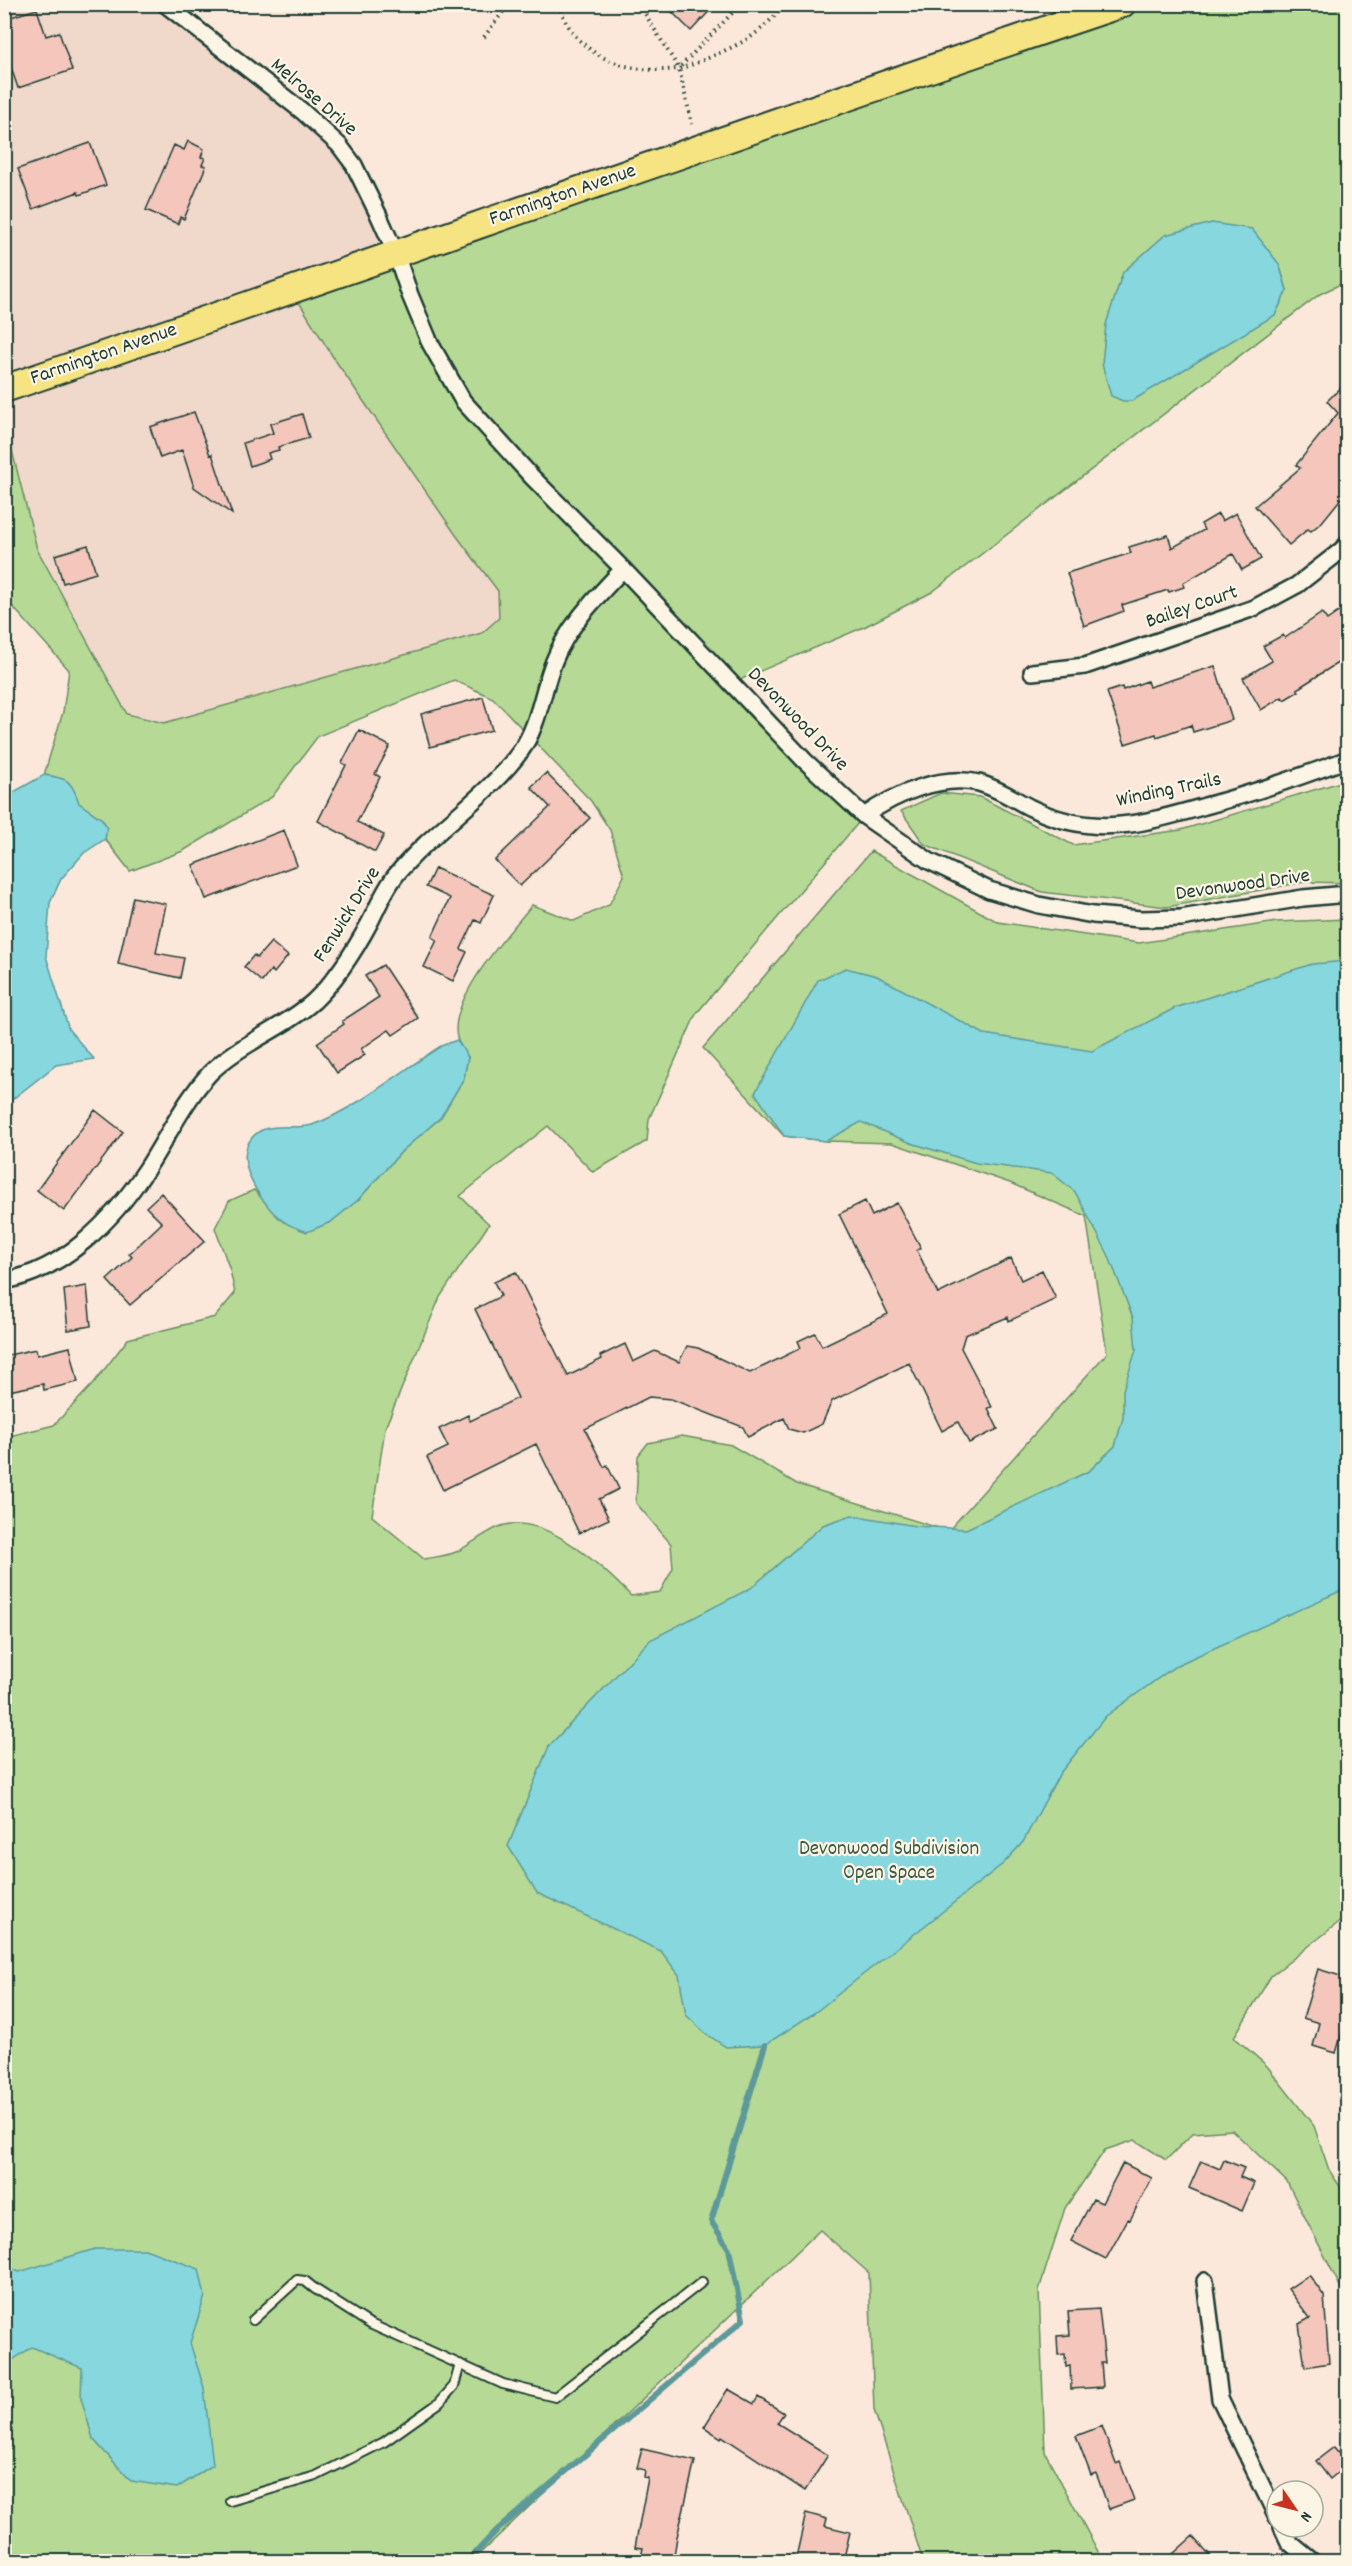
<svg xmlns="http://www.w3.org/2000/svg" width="1352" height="2566" font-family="Dekko,sans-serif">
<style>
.built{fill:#f0d8cb}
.green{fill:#b6da95;stroke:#6a8c64;stroke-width:1.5;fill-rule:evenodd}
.water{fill:#86d7de;stroke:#5d999a;stroke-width:1.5}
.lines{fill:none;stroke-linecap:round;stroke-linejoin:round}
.stream{stroke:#5d999a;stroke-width:6}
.building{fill:#f4c6bc;stroke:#1f3d34;stroke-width:1.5}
.service-casing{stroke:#1f3d34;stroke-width:12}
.minor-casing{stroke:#1f3d34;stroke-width:20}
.primary-casing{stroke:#1f3d34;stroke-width:30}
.path{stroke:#1f3d34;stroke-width:4;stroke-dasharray:1.5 4.5;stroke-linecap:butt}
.service{stroke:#fcf5e5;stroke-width:8}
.minor{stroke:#fcf5e5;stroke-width:15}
.primary{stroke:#f6e381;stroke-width:26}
.labels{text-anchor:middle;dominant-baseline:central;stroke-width:4.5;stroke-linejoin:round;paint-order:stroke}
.street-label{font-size:21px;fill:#1f3d34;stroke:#fcf5e5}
.park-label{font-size:21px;fill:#3d5c47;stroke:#fcf5e5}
</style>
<rect width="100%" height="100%" fill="#fbe8da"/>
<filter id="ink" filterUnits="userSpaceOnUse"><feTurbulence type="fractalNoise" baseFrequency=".0167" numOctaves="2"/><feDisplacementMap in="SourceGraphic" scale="12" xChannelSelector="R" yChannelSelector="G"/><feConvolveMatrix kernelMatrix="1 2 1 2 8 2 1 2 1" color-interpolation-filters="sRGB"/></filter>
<g filter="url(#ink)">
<path class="built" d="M4 5H165L329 135 396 254 293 291 333 357 397 450 456 535 498 591 499 618 482 633 164 723 127 714 37 549 5 419Z"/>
<path class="green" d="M1122 5H1347V281L1320 294 932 592 864 627 732 683 864 816 696 1014 649 1119 647 1141 593 1172 548 1126 460 1196 489 1224 440 1297 385 1428 372 1516 424 1559C435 1557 447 1556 456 1552 471 1545 490 1528 505 1525 548 1515 603 1567 631 1596L660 1592 673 1568 671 1544 636 1503 638 1456 648 1443 682 1436 731 1445 797 1484 948 1531 1107 1353 1086 1216 1010 1183 892 1143 826 1141 784 1136 703 1048 871 851 998 922 1139 943 1277 922 1347 919V1916L1271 1976 1234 2037 1267 2066 1314 2126 1329 2170 1347 2197V2300L1287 2182 1232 2130 1193 2133 1166 2160 1135 2140 1105 2150 1065 2208 1039 2290 1045 2452 1103 2561H923L874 2410 869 2273 820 2230 472 2561H5V1437L54 1425 93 1384 128 1339 215 1317 235 1293 230 1270 215 1228 229 1201 254 1190 284 1222 358 1200 402 1151 441 1117 464 1078 468 1057C465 1052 460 1047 458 1041 444 1003 509 933 532 905L574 921 609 905 624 876 610 830 591 801 493 698 454 680 318 736 272 797 183 851 130 871 105 839 107 827 102 819 78 803C72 781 67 778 44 775L63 712 69 670 5 598 4 419 37 549 127 714 164 723 482 633 499 618 498 591 456 535 333 357 292 291ZM1279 264 1287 290 1275 315Z
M1347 780V883L1305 882 1167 907 1042 892 924 844 901 811 941 793 980 797 1073 845 1181 830Z"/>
<path class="water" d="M1212 223 1252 229 1279 264 1287 290 1275 315 1132 401H1123L1111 396 1102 364 1106 324 1123 272 1165 235Z
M44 775C68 778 72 781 79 803L102 819 107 827 105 839 84 853 61 879 50 903 46 956 69 1030 94 1059 56 1065 5 1105V797Z
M1347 961V1588L1177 1665 1106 1716 1060 1773 1023 1842 1004 1863 817 2011 765 2045 726 2047 705 2033 686 2015 679 1975 661 1951 537 1893 508 1846 549 1746 650 1640 751 1588 823 1525 852 1515 916 1526 966 1529 1089 1471 1115 1446 1123 1418V1390L1136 1350 1133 1318 1108 1254 1075 1192 1052 1173 976 1163 911 1143 861 1122 826 1141 784 1136 755 1093 818 980 846 968 877 976 984 1034 1092 1051 1175 1008 1312 964Z
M457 1040 468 1057 464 1078 441 1117 402 1151 358 1200 331 1222 307 1232C300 1229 292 1227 286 1223 265 1210 235 1166 249 1142 263 1118 292 1131 312 1125 353 1111 404 1069 441 1046Z
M95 2249H145L199 2269 205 2296 190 2343 204 2388 213 2465 177 2488 131 2481 93 2439 81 2398 82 2368 32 2347 5 2365V2266L19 2272Z"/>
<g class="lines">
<path class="stream" d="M467 2562 496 2531 743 2320 729 2249 711 2221 765 2045"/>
</g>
<path class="building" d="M664 4H716L691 31Z
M37 9 46 36 59 32 72 70 18 88 5 50 10 48 4 33V19Z
M188 141 204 149 201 157 205 158 202 165 206 166 184 219 180 217 178 224 146 210 174 145 184 150Z
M90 143 106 185 79 195 78 192 33 209 18 169Z
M1347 382V491L1322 522 1311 531 1308 529 1289 545 1255 506 1300 468 1296 465 1338 413 1327 401Z
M194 412 210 455 212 454 232 514 194 487 182 450 160 458 150 427Z
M302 414 309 438 278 447 279 450 268 453 270 459 250 466 243 443 273 433 270 424Z
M1236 513 1261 559 1242 570 1233 554 1183 583 1184 587 1169 592 1168 590 1122 605 1124 611 1084 626 1067 573 1131 553 1129 547 1168 535 1172 548 1204 530 1201 524 1218 514 1222 521Z
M88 545 96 573 63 583 55 555Z
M1347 606V657L1297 689 1299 691 1284 700 1282 697 1261 710 1243 678 1272 661 1263 646 1283 635 1285 638 1322 613 1327 620Z
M1215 666 1232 720 1193 732 1191 725 1157 737 1156 734 1125 744 1107 692 1122 687 1123 690 1147 681 1149 687Z
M483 697 492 730 430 747 421 714Z
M359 730 390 746 375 774 380 777 357 822 384 835 375 852 318 821 346 765 342 763Z
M546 773 590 818 520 886 495 860 550 807 531 787Z
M284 830 297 865 206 899 193 865Z
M435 868 494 895 481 923 475 920 461 949 467 952 453 981 424 967 437 940 432 937 450 898 426 887Z
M133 897 166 904 156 953 184 958 180 978 118 964Z
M271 942 288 956 274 973 271 970 262 982 244 967 254 955 257 958Z
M383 965 418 1018 393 1035 389 1030 361 1049 365 1055 337 1073 317 1043 344 1024 342 1021 379 997 365 976Z
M95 1110 123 1132 64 1211 37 1190Z
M161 1193 205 1241 130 1305 107 1280 132 1257 129 1254 162 1223 146 1207Z
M865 1201 872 1216 897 1203 921 1248 917 1250 938 1294 1011 1258 1021 1280 1042 1270 1056 1299 1009 1321 1008 1317 965 1335 961 1348 992 1407 988 1408 998 1429 969 1443 958 1422 942 1431 909 1363 832 1401 822 1424 803 1433 789 1429 784 1418 748 1437 743 1427 671 1399 649 1397 585 1429 604 1467 607 1465 619 1489 599 1499 609 1519 579 1533 536 1444 443 1490 427 1457 448 1447 439 1429 468 1415 470 1421 518 1398 475 1309 501 1296 494 1282 516 1272 568 1376 602 1359 600 1356 625 1344 633 1362 655 1351 679 1362 687 1346 698 1348 750 1373 801 1348 798 1341 815 1333 822 1346 888 1314 839 1214Z
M87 1286 91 1326 68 1330 64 1290Z
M70 1347 78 1382 44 1390 43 1384 4 1392V1356L36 1349 37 1355Z
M1318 1969 1347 1978V2016L1336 2053 1313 2046 1319 2023 1303 2018Z
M1224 2160 1244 2168 1240 2177 1254 2183 1242 2211 1189 2188 1201 2161 1220 2169Z
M1123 2163 1152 2178 1130 2220 1128 2219 1106 2259 1071 2241 1093 2199 1102 2203Z
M1309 2275 1324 2296 1329 2363 1305 2367 1299 2324 1310 2318 1288 2289Z
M1099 2309 1105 2363H1101L1103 2387 1071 2389 1070 2366 1066 2367 1065 2354 1058 2355 1057 2336 1070 2335 1068 2311Z
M728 2389 754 2404 758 2397 784 2413 777 2423 828 2455 805 2491 722 2436 721 2438 704 2427Z
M1102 2426 1116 2464 1120 2462 1134 2500 1109 2509 1096 2473 1091 2475 1076 2436Z
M1347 2444V2465L1330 2479 1316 2461 1334 2447 1338 2452Z
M642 2449 695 2461 677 2537 673 2562H640L643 2548 635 2547 648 2478 644 2477 645 2470 637 2468Z
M806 2513 827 2519 825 2526 850 2532 843 2562H795Z
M1193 2536 1216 2562H1164Z"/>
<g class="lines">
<g class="service-casing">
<path id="service" d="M253 2320 297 2280 305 2281 315 2289 370 2324 503 2384 555 2397 702 2282
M230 2501 316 2476 384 2442 439 2403 454 2386 460 2364"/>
</g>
<g class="minor-casing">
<path id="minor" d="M165 4 302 111 339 145 354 165 379 216 396 254 410 295 430 343 463 401 532 477 623 569 804 760 864 816 929 861 989 890 1039 905 1093 915 1141 919 1181 918 1303 898 1348 894
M1032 672 1085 666 1254 608 1297 585 1338 553 1348 544
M864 816C895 794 941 774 979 783 997 788 1012 798 1029 807 1061 823 1094 829 1130 824 1155 821 1181 813 1205 806 1254 793 1300 777 1348 759
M4 1281C65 1270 113 1220 146 1170 167 1138 184 1101 210 1073 240 1043 283 1029 314 1001 337 979 355 950 370 922 378 906 385 889 396 875 433 830 485 799 520 752 539 726 542 691 554 661 568 625 597 597 623 569
M1205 2281 1220 2399 1277 2517
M1282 2527 1289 2542 1313 2562"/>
</g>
<g class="primary-casing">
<path id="primary" d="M4 389C377 262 748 129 1122 4"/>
</g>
<path class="path" d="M559 4C573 56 628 75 677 69 688 68 739 45 749 38 763 29 775 15 787 4
M639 4 679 69 692 124
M484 37 509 4
M681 66 741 4"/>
<use href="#service" class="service"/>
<use href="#minor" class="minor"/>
<use href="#primary" class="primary"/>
</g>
</g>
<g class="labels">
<g class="street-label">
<text transform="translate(313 98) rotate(41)">Melrose Drive</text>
<text transform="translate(563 196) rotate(-19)">Farmington Avenue</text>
<text transform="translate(104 355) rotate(-19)">Farmington Avenue</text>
<text transform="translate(1192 608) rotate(-19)">Bailey Court</text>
<text transform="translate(797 720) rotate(46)">Devonwood Drive</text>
<text transform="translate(1169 791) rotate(-12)">Winding Trails</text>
<text transform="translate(1243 886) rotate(-8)">Devonwood Drive</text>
<text transform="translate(348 915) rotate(-58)">Fenwick Drive</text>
</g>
<g class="park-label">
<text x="889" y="1850">Devonwood Subdivision<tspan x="889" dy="24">Open Space</tspan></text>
</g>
</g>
<rect width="1352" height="2566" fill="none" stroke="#fcf5e5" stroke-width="24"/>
<rect x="12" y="12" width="1328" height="2542" fill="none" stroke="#1f3d34" stroke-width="2" filter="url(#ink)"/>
<g transform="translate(1295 2509) rotate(125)"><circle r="28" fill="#fcf5e5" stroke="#a4ab9e" stroke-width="1.5"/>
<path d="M0-4.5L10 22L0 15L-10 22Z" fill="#c8321e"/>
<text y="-9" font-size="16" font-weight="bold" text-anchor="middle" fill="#1f3d34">N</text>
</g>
</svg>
